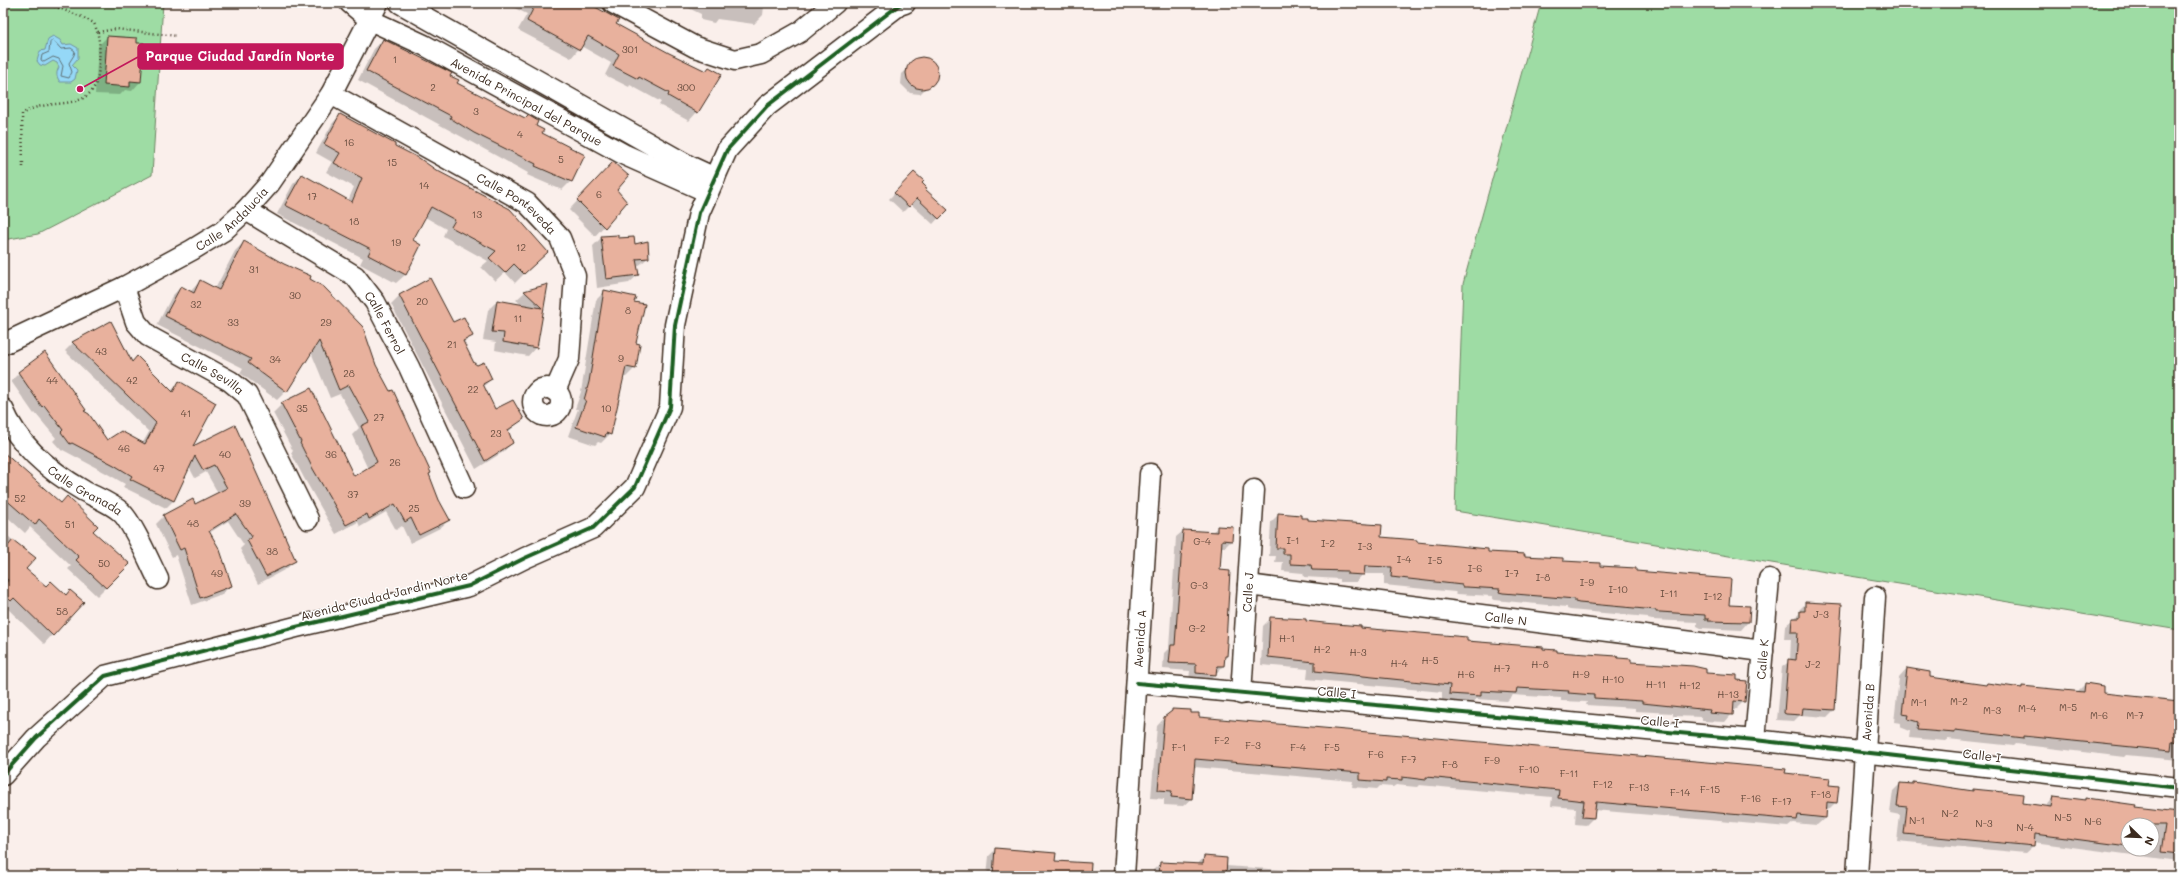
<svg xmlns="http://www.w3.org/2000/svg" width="2182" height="879" font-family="Mali,sans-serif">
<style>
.green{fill:#9edca4;stroke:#6c8361}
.water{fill:#95d8f7;stroke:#7192a0}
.shadow{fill:#0003;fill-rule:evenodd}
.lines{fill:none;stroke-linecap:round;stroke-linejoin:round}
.shore{stroke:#5f7075;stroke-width:1}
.building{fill:#e8b19d;stroke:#3b2a1e}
.minor-casing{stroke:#3b2a1e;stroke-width:23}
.path{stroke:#3b2a1e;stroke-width:2.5;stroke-dasharray:1 3;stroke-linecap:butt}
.minor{stroke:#fff;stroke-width:20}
.cycleway-casing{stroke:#fff;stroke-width:6}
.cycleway{stroke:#1b5e20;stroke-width:4}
.labels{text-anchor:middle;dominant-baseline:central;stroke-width:3;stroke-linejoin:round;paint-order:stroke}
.number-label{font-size:10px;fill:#664c3e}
.street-label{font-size:12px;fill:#3b2a1e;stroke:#fff}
.leader{fill:none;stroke:#c2185b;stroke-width:1.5}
.callout-dot{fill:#c2185b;stroke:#fff;stroke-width:1.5}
.callout{fill:#c2185b;stroke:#c2185b;stroke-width:1.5}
.callout-label{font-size:13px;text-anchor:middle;font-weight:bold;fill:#fff}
</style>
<rect width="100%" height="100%" fill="#faefeb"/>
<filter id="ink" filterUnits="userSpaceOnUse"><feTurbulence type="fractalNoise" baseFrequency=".025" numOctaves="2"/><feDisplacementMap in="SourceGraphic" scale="8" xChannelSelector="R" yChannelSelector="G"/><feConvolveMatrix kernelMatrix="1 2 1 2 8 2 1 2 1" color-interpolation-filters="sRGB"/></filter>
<g filter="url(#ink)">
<path class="green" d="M3 3H163L152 175 38 234 3 240Z
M1541 3H2179V630L1455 511 1463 284Z"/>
<path class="water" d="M53 36 60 40 63 45 71 44 78 48V58L72 65 77 70 75 79 71 82H60C56 76 56 73 59 67L57 63 53 61 45 66 40 65 37 61 40 51 45 50 48 39Z"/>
<path class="shadow" d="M478 3H487L484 6Z
M504 3H577L668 54 705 71 709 68 697 112 689 121 659 105 661 102 630 85 629 87 605 75 611 63 581 46 571 58 518 30 527 14Z
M678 3H766L764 6 763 15 754 24 717 19 714 23 701 20V14Z
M107 37 140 82 132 91 125 90 120 95 95 94 98 46Z
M383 40 449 77 456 84 541 133 571 181 562 190 527 175 528 173 358 80 374 49Z
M918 59 927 60 936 69 935 79 920 94 910 93 901 84 902 74Z
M340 115 394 146 546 252 515 283 505 272 495 281 481 267 488 261 443 236 446 229 425 217 412 240 405 275 396 283 360 264 363 258 277 214 293 184 302 175 348 201 354 187 326 172 332 162 316 153 332 124Z
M604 172 615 190 626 202 595 236 569 210Z
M914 173 924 189 946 210 933 224 911 204 903 212 889 199Z
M602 237 617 239 634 245 648 258 637 267 638 275 629 283 597 288 593 246Z
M244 242 309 279 375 365 449 520 440 528 410 543 402 526 396 530 386 512 360 527 358 522 336 534 304 478 291 453 293 451 273 413 282 404 354 477 368 469 352 435 359 428 340 394 330 398 311 352 286 391 277 400 240 373 243 368 157 325 172 296 181 287 190 292 200 281 215 289 235 251Z
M547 285 536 347 528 356 495 350 496 342 483 340 488 310 497 301 522 305 516 300 525 292Z
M605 291 633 303 635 368 626 377H623L610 434 601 443 598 442 595 445 568 436 578 409H575L581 392 596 300Z
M400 295 471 336 463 344 473 364 491 379 483 387 494 411 523 418 508 432 512 443 503 452 476 469 391 304Z
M110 322 131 363 171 391 180 382 190 448 234 426 295 561 286 569 258 584 240 549 244 545 228 521 209 533 230 586 222 594 192 605 176 555 172 557 156 524 164 516 195 505 218 493 206 472 195 478 189 467 174 500 166 508 123 487 125 484 106 473 63 450 62 451 53 441 56 438 35 413 34 414 11 381 19 373 83 412 107 441 142 444 149 432 65 351 73 343Z
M3 453 129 564 97 596 68 569 71 566 30 527 25 533 3 513Z
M1279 514 1380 538 1635 572 1728 606 1748 622 1741 630 1701 628 1697 626V622L1652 620 1648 619V617L1570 610 1567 609V607L1495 600 1492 599V596L1457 594 1455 592 1384 585V574H1363L1356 582H1340V579L1304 577 1303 573 1282 571 1283 562H1275L1276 556H1269L1271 522Z
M1218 527 1231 541 1225 547H1221L1219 571 1225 644 1223 666 1209 681 1189 680 1190 671 1163 669 1164 653 1169 648 1176 537 1183 531 1212 532Z
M3 532 35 559 24 570 46 588 65 596 52 635 44 644 5 606 3 608Z
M1806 603 1841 605 1834 710 1827 717 1800 715 1794 721 1777 720 1782 667 1790 661 1791 639H1784L1785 626 1799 614V610Z
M1271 618 1617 659 1630 663 1705 674 1736 681 1744 701 1736 709H1733L1732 714 1725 722 1702 721V717L1673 716V713L1635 711V708L1586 705 1587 702 1561 701V698L1513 695 1507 701 1476 699 1472 704 1442 702V692L1307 679 1308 669 1261 665 1263 626Z
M1907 669 1929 678 1986 686 2077 692 2085 684 2102 694 2179 702V760L2126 755 2124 757 2016 744 2014 746 1948 739 1945 741 1909 738 1910 731 1900 727 1901 723 1894 722 1899 678Z
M1172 710 1190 714 1197 718 1784 774 1828 786 1836 802 1828 810H1826L1825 818 1817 825 1793 823 1788 827 1594 810 1593 818 1586 825 1575 824 1576 808 1551 806 1552 797 1419 785 1417 787 1396 785 1393 787 1380 786 1377 789 1352 787 1353 781 1194 767 1191 799 1183 806 1164 805V799L1151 798 1157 726Z
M1900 784 2023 795 2022 804 2046 807 2054 797 2085 801 2087 799 2134 808 2179 814V861L2033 842V846L2025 853 1897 841 1900 815 1890 813 1893 791ZM2128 825H2152V849H2128Z
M996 849 1054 862 1089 876H987L989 856Z
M1204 857 1226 866 1377 876H1153V870L1161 863 1197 865Z"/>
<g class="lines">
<path class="shore" d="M53 40 61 49 71 48 75 51 74 55 69 63 72 72 69 78 61 76 63 66 59 59 53 57 44 62 41 60 42 55 49 52 50 43Z"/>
</g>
<path class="building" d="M536 3H588L619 20 616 24 669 53 706 71 709 67 722 74 698 113 668 96 669 93 639 77 638 79 613 66 619 54 588 36 580 50 527 21Z
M107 36 137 38V43H144L141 82 130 81V87L104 85Z
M383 39 452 73 450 76 459 80 457 83 509 110 525 118 528 115 538 121 536 126 544 130 542 133 585 155 572 182 535 166 536 164 474 133 450 118 451 116 366 71Z
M906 73a16 16 0 1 1 32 0a16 16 0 1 1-32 0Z
M340 114 395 144V146L419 158 436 170 510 209 548 252 524 274 514 264 505 273 489 258 496 251 451 227 455 220 431 207 413 240 421 245 406 275 368 255 371 249 285 205 302 174 352 202 362 178 334 163 340 153 324 144Z
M613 162 629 176 617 190 627 202 605 228 577 200Z
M914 172 924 181 922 183 927 188 925 189 948 210 939 219 917 198 909 207 894 193Z
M618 235V238L634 237 635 244 648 241 649 258 636 259 639 275 606 279 601 236Z
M244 241 284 264 311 276 310 279 324 287 363 327 376 365 390 391 393 390 431 473 429 474 439 500 450 520 419 535 411 518 405 522 395 504 369 519 367 514 346 525 313 469 300 443 301 442 281 403 311 388 354 476 377 462 361 426 369 422 349 385 339 390 319 341 287 392 248 363 251 359 165 316 181 286 194 293 200 280 219 290Z
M430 278 453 322 464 317 473 336 463 341 474 363 477 365 484 362 492 379 483 384 495 409 513 400 524 419 508 430 513 443 485 461 399 295Z
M548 284 537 348 503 342 504 333 492 332 497 300 542 308 524 291Z
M604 290 636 297 634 302 645 304 636 343 640 344 636 369 626 367 611 435 606 433 605 437 576 427 586 400H584L589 382Z
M111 321 132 362 137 356 173 392 179 381 216 403 193 446 235 425 296 561 266 576 247 540 252 537 236 514 209 531 220 550 232 586 200 598 184 548 180 550 163 515 193 499 195 504 227 488 214 465 203 470 195 456 174 501 130 479 132 476 114 465 72 443 70 444 61 432 63 430 44 405 42 407 18 372 45 352 86 410 84 411 89 414 107 440 121 431 145 444 156 423 72 342Z
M3 452 61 503 67 496 98 526 93 531 130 564 106 588 76 560 79 557 39 519 35 525 3 497Z
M1278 513 1301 515V518H1308V520L1382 525 1381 537 1417 540V542L1488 549V552L1525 554 1524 556 1563 558V561L1600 563V566L1636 568V571L1731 579 1729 605 1750 606 1749 622 1708 621 1709 619H1705V615L1660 612H1656V610L1579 603 1575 602V599L1503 593 1499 592 1500 589 1466 587H1462V585L1391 577 1392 567 1365 566 1364 575 1347 574V571L1312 570 1311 565 1290 564V554H1283V548H1276Z
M1217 526 1233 527 1232 541 1222 540 1220 570 1230 571 1226 643H1228L1227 656H1225L1224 666H1217L1216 675 1196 673V664L1169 663 1171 645H1175L1183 530 1217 532Z
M13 540 36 558 26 569 46 586 51 581 66 595 70 590 84 602 53 636 14 598 11 601 3 593V588L8 580 3 576V552Z
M1805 602 1842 604 1835 710 1803 708 1802 715 1786 714 1784 713 1788 659 1796 660 1798 632H1791L1792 618H1800V611H1805Z
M1270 617 1306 619V621L1324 623 1361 626V628L1467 637V641L1543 647V649L1557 650V652L1617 656 1618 658 1631 659V662L1693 666 1706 669V673L1737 675V680L1747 681 1745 702 1734 701 1733 715 1709 713 1710 710 1642 703V701L1594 698V695L1568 693 1569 691 1517 688 1516 693 1481 691V696L1449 694 1450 685 1315 671V662L1268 657Z
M1907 668 1930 672V677L1986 685 1987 683 2022 688V686L2084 692 2085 683 2104 686V693L2179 701V743L2172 742 2171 751 2024 736V738L1955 730V733L1917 730 1918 722 1908 719 1909 715 1902 714Z
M1172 709 1191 710V713H1199V717L1221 719 1786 769 1785 773 1830 778 1829 785 1839 786 1837 803 1827 802 1826 818 1798 815 1797 820 1596 802 1594 818 1582 817 1584 801 1558 798 1559 790 1426 777V780L1402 777V780L1386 779V782L1360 780V773L1195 759 1192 799 1171 797 1172 791 1158 790 1164 717 1172 711Z
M1913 782 1973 791V789L2024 794 2023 803 2052 807 2054 796 2086 800V798L2136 805 2135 807 2179 812V854L2161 852 2165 825H2128V846L2035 834 2034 846 1904 834 1907 807 1897 806 1900 783 1913 784Z
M995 848 1056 853 1055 861 1091 863 1090 876H993Z
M1204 856 1227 858 1226 876H1159L1160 862 1203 864Z"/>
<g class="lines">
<g class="minor-casing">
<g id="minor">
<path id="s1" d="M350 3 370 20 424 45 625 155 708 192"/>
<path d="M400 3 689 166 715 178"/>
<path d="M613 3 695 47 735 60 761 54 800 32 835 3"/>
<path id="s2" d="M331 94 527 203 560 238 575 276 569 359 555 391"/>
<path id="s3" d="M246 210 355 276 375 302 409 367 464 488"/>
<path id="s4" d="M124 287 136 322 148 336 230 381 247 395 308 519"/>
<path id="s5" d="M3 344 124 287 192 250 223 231 246 210 270 183 331 94 378 3"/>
<circle cx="547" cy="402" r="14"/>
<path id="s6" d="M3 409C18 445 51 472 84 491 95 497 111 503 121 512 133 523 150 563 158 579"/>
<path id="s7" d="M1248 585 1763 651"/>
<path d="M1137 683 1755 740 2179 788"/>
<path id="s8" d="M1241 694 1254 490"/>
<path id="s9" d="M1755 740 1769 579"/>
<path d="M3 775 36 738 105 676 296 627 469 586 525 558 593 528 635 487 670 407 675 325 699 213 727 150 767 106 899 5 905 3"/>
<path id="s10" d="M1124 876 1150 474"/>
<path id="s11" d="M1857 876 1875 597"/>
</g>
</g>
<path class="path" d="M98 32 116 29 177 36
M23 167 22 114C52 93 98 120 99 63 100 48 100 37 94 23L82 17 46 3"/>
<use href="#minor" class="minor"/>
<g class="cycleway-casing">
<path id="cycleway" d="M1137 683 1755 740 2179 788
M3 775 36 738 105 676 296 627 469 586 525 558 593 528 635 487 670 407 675 325 699 213 727 150 767 106 899 5 905 3"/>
</g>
<use href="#cycleway" class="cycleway"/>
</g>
</g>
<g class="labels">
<g class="number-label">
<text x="630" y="49">301</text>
<text x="395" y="59">1</text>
<text x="433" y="87">2</text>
<text x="686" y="87">300</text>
<text x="476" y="111">3</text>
<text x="520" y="134">4</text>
<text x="349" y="142">16</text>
<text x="561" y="159">5</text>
<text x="392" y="162">15</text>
<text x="424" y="185">14</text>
<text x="599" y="194">6</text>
<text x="312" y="196">17</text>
<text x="477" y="214">13</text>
<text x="354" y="221">18</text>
<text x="396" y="242">19</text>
<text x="521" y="247">12</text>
<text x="254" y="269">31</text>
<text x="295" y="295">30</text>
<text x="422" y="301">20</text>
<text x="196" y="304">32</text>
<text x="628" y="310">8</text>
<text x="518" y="318">11</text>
<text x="233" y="322">33</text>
<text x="326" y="322">29</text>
<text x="452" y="344">21</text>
<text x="101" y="351">43</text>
<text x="621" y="358">9</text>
<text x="275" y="359">34</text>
<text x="349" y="373">28</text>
<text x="52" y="380">44</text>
<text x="132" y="380">42</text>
<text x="473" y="389">22</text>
<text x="302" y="408">35</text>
<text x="606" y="408">10</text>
<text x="186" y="413">41</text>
<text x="379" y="417">27</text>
<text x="496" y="433">23</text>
<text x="124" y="448">46</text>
<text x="225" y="454">40</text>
<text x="331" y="454">36</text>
<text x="395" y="462">26</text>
<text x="159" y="468">47</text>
<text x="353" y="494">37</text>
<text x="20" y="498">52</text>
<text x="245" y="503">39</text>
<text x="414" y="508">25</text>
<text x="193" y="523">48</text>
<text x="70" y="524">51</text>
<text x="1293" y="540">I-1</text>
<text x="1202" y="541">G-4</text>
<text x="1328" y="543">I-2</text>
<text x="1365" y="546">I-3</text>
<text x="272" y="551">38</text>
<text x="1404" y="559">I-4</text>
<text x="1435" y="560">I-5</text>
<text x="104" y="563">50</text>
<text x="1475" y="568">I-6</text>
<text x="217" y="573">49</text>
<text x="1512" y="573">I-7</text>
<text x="1543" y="577">I-8</text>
<text x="1587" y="582">I-9</text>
<text x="1199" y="585">G-3</text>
<text x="1618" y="589">I-10</text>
<text x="1669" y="593">I-11</text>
<text x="1713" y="596">I-12</text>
<text x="62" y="611">58</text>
<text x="1821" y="614">J-3</text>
<text x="1197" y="628">G-2</text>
<text x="1287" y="638">H-1</text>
<text x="1322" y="649">H-2</text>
<text x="1358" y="652">H-3</text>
<text x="1430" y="660">H-5</text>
<text x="1399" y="663">H-4</text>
<text x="1540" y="664">H-8</text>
<text x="1813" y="664">J-2</text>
<text x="1502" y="668">H-7</text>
<text x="1466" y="674">H-6</text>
<text x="1581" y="674">H-9</text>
<text x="1613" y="679">H-10</text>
<text x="1656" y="684">H-11</text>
<text x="1690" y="685">H-12</text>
<text x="1728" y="694">H-13</text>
<text x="1959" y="701">M-2</text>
<text x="1919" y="702">M-1</text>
<text x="2068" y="707">M-5</text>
<text x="2027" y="708">M-4</text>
<text x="1992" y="710">M-3</text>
<text x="2099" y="715">M-6</text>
<text x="2135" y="715">M-7</text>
<text x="1222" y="740">F-2</text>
<text x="1253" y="745">F-3</text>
<text x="1179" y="747">F-1</text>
<text x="1298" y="747">F-4</text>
<text x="1332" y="747">F-5</text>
<text x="1376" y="754">F-6</text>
<text x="1409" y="759">F-7</text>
<text x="1492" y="760">F-9</text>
<text x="1450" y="764">F-8</text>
<text x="1529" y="769">F-10</text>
<text x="1569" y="773">F-11</text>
<text x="1603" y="784">F-12</text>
<text x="1639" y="787">F-13</text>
<text x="1710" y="789">F-15</text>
<text x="1680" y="792">F-14</text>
<text x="1821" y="794">F-18</text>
<text x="1751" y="798">F-16</text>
<text x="1782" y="801">F-17</text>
<text x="1950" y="813">N-2</text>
<text x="2063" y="817">N-5</text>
<text x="1917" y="820">N-1</text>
<text x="2093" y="821">N-6</text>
<text x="1984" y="823">N-3</text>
<text x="2025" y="827">N-4</text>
</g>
<g class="street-label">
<text stroke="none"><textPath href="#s1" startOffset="203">Avenida Principal del Parque</textPath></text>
<text stroke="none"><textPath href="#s2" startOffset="216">Calle Ponteveda</textPath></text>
<text stroke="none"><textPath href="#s5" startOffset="262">Calle Andalucía</textPath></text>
<text stroke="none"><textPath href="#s3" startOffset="183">Calle Ferrol</textPath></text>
<text stroke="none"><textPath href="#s4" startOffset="130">Calle Sevilla</textPath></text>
<text stroke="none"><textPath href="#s6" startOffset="118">Calle Granada</textPath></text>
<text stroke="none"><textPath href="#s8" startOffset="102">Calle J</textPath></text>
<text transform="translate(384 595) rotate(-14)">Avenida Ciudad Jardín Norte</text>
<text stroke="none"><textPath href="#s7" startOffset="260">Calle N</textPath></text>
<text stroke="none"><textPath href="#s10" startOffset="238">Avenida A</textPath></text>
<text stroke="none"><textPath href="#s9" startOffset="81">Calle K</textPath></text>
<text transform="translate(1337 692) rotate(5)">Calle I</text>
<text stroke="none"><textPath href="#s11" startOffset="164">Avenida B</textPath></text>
<text transform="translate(1660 721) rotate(5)">Calle I</text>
<text transform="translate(1982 755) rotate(7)">Calle I</text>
</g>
</g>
<path class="leader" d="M80 89L138 57"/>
<circle class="callout-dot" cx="80" cy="89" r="4"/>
<rect class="callout" x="138" y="44" width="205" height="25" rx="4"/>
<g class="callout-label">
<text x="240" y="61">Parque Ciudad Jardín Norte</text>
</g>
<rect width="2182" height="879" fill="none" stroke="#fff" stroke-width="16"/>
<rect x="8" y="8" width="2166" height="863" fill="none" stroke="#3b2a1e" stroke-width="1.5" filter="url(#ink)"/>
<g transform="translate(2140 837) rotate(113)"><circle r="19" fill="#ffffff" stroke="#b1aaa5"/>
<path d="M0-3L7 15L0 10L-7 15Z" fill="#3b2a1e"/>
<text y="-6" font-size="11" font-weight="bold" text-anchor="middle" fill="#3b2a1e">N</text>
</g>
</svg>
